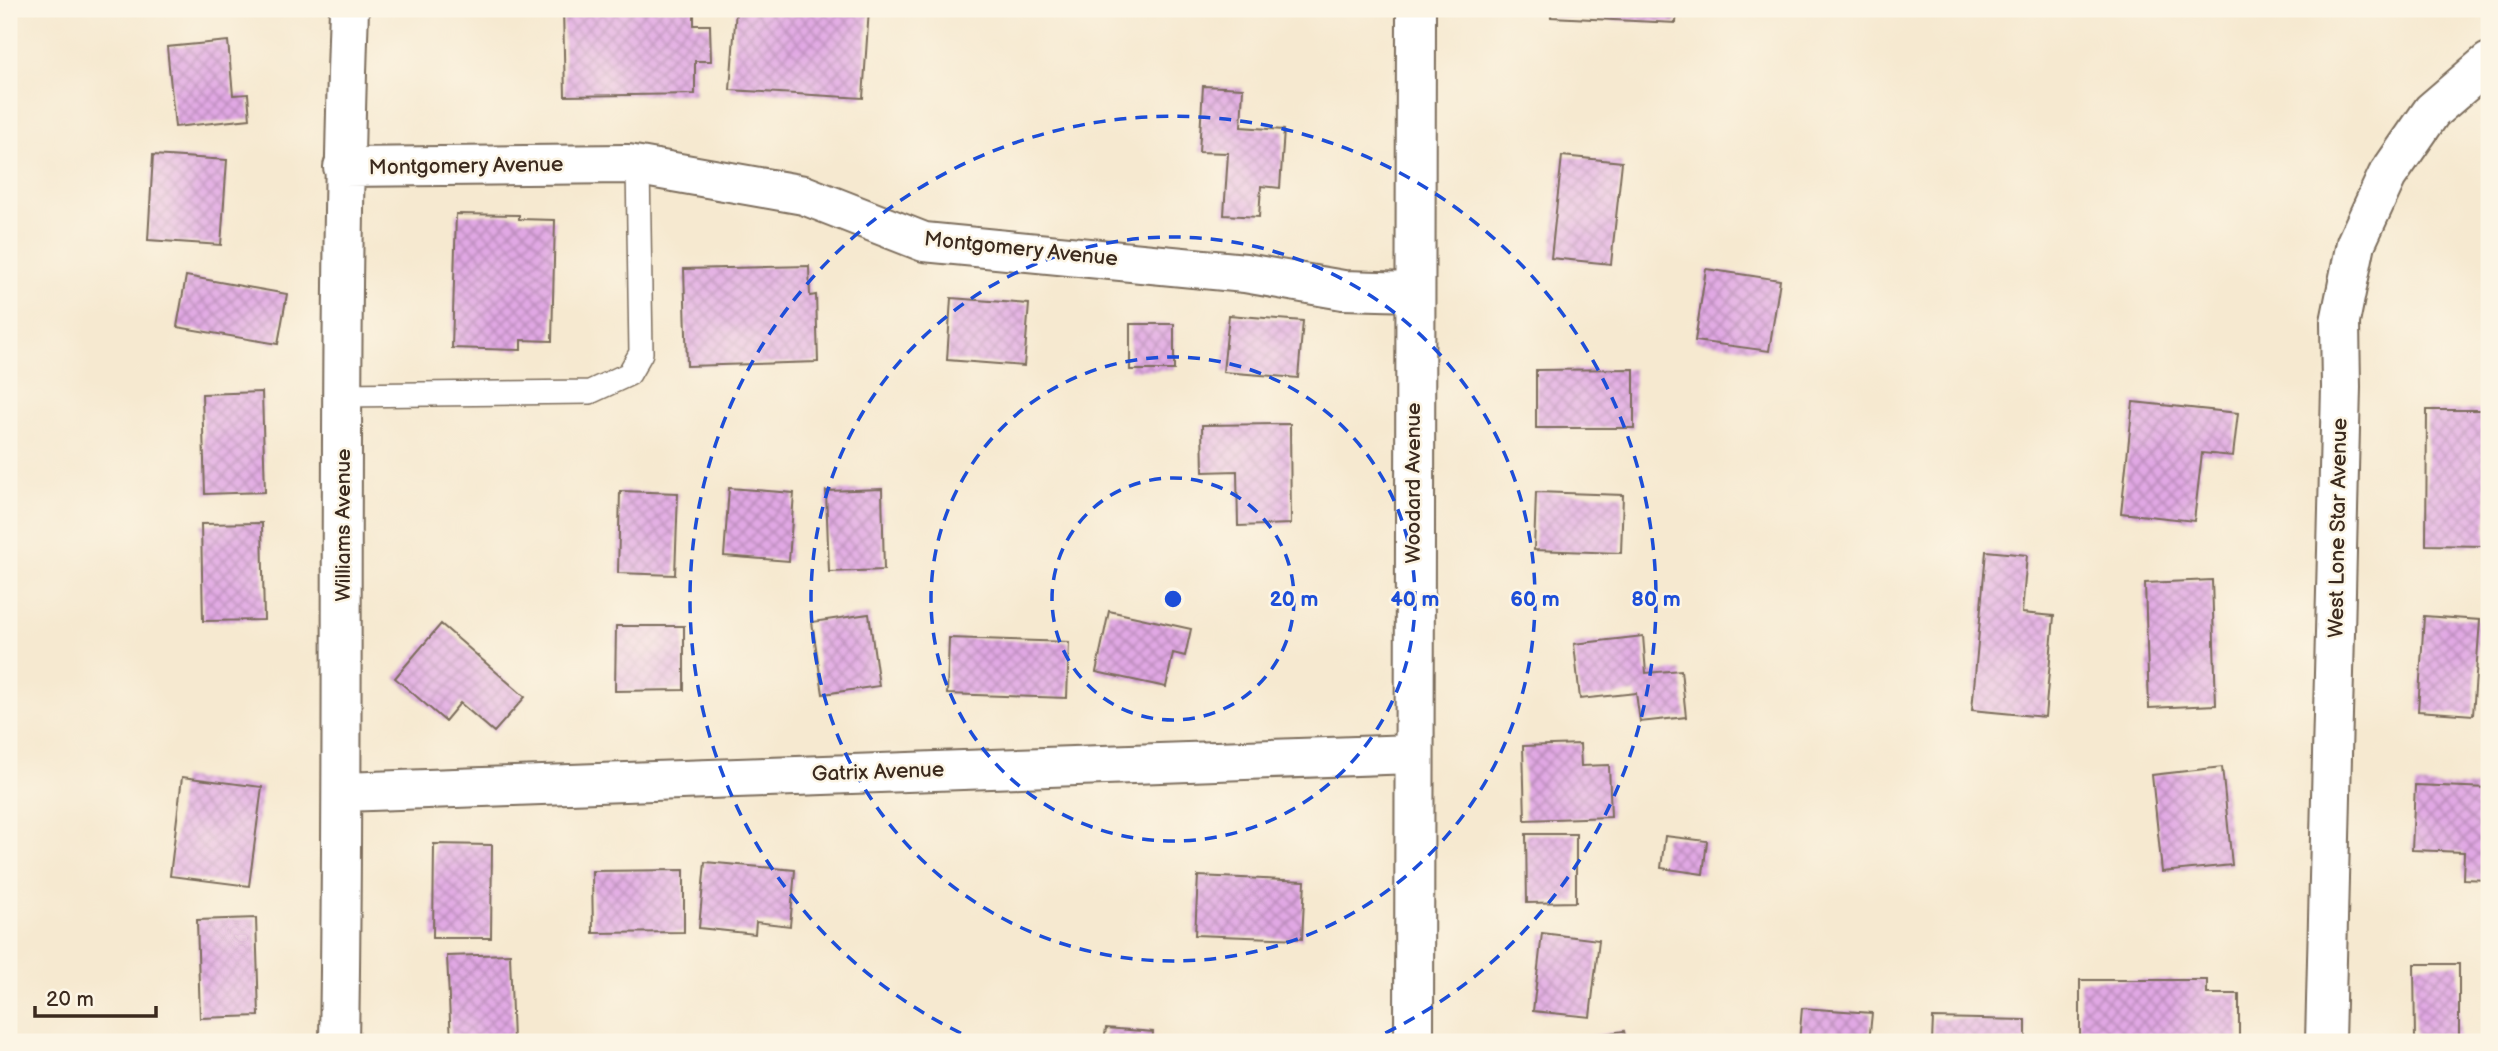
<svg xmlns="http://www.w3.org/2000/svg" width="2498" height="1051" font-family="'Balsamiq Sans',sans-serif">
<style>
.building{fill:url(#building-cross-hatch)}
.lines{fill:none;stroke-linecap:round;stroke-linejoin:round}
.service-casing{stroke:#7c6d5c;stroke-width:26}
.minor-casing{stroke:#7c6d5c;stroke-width:42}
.tertiary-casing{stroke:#7c6d5c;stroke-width:42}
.service{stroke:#fff;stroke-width:23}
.minor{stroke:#fff;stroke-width:38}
.tertiary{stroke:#fff;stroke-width:38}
.ring{fill:none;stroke:#1d4ed8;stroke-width:3.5;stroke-dasharray:12 9}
.labels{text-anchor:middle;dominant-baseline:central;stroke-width:5;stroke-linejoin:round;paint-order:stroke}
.street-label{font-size:21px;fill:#3b2a1e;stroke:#fcf5e5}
.centre{fill:#1d4ed8;stroke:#fcf5e5;stroke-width:3.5}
.ring-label{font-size:21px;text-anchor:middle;font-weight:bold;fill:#1d4ed8;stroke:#fcf5e5;stroke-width:5;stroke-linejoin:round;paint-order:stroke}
</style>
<defs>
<pattern id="building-cross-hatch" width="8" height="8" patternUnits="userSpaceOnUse" patternTransform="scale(1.75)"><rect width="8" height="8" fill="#e1a8e4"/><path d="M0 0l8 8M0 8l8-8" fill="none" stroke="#b889b8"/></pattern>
</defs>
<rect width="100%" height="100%" fill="#fcf5e5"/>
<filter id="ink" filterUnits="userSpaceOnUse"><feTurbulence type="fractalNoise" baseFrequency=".0143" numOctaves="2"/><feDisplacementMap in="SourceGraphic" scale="14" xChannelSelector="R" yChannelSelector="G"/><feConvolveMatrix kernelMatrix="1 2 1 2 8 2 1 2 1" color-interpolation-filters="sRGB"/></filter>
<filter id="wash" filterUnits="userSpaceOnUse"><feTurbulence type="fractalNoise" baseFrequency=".00686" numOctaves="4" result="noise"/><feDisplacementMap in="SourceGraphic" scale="28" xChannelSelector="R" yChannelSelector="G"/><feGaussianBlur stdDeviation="1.57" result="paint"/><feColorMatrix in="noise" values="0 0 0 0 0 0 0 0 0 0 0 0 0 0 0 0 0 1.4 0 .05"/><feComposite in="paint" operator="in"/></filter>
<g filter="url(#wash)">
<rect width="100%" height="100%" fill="#f6e9d0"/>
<g id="blocks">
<path class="building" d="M563 9H694V25H710L711 61H695V94L565 96Z
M736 9H869L863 98 730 90Z
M1552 9H1677L1676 23 1551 17Z
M228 41 233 95 248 94 250 119 175 127 167 47Z
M1203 86 1243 88 1241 127 1284 130 1280 188 1261 186 1259 217 1224 215 1228 153 1199 152Z
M153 155 227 160 221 245 148 240Z
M1562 156 1622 162 1611 264 1551 258Z
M456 214 519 215V219L555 220 552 341 521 340V350L452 348Z
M809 266 810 296 816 295 818 362 687 366 684 269Z
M1706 269 1780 280 1769 351 1695 341Z
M186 276 287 294 278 344 177 327Z
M951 298 1029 304 1024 366 947 360Z
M1229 315 1303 321 1298 378 1223 372Z
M1130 324H1174V370H1130Z
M1634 369V428H1536V370Z
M262 392 265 492 205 494 202 394Z
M2133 402 2238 413 2233 456 2202 453 2194 521 2121 513Z
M2427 410H2488L2486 546 2426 545Z
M1290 424 1291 524 1238 526 1237 471 1203 472 1202 425Z
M729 488 794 493 789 561 724 556Z
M882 489 884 570 829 572 826 491Z
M620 491 678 493 675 575 618 573Z
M1536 492 1623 495 1621 553 1534 550Z
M262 523 264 620 203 621 201 524Z
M1986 551 2027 555 2022 613 2054 616 2045 717 1972 710Z
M2212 580 2216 705 2149 708 2145 583Z
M1109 611 1191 629 1185 656 1173 653 1166 687 1096 672Z
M869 614 879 686 823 694 812 622Z
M2424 616 2480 620 2473 715 2418 711Z
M441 624 525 697 494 732 460 703 445 721 395 678Z
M616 626H684V690L615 691Z
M1643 636 1646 673 1681 670 1686 717 1640 722 1636 693 1580 699 1574 644Z
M949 638 1069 642 1067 698 947 694Z
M1580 744 1581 766 1609 765 1611 817 1525 820 1523 746Z
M2222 767 2232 865 2162 872 2152 775Z
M182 777 262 787 249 886 170 876Z
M2415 785 2489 788V880L2463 879 2464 852 2412 850Z
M1526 834H1576V902L1527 903Z
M1665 836 1707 841 1703 874 1661 868Z
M434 844 492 845 491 938H433Z
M705 862 795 870 790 926 756 922 755 934 699 928Z
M684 870V932L593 933 592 871Z
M1198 876 1305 881 1302 939 1195 935Z
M256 918 259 1016 200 1018 197 920Z
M1542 933 1599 940 1590 1017 1533 1011Z
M510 954 513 1042H451L447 956Z
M2414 964H2459V1039L2415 1040Z
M2080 980H2207V994H2239V1042H2080Z
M1802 1008 1872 1013 1869 1042H1799Z
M1933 1018 2026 1020V1042H1932Z
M1106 1028 1153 1032 1152 1042H1104Z
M1624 1031 1626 1042H1557V1041Z"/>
</g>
</g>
<g filter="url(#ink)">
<use href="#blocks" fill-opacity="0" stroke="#7c6d5c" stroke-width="2"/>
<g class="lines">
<g class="service-casing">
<path id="service" d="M343 395 590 392 629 374 641 353 638 165"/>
</g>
<g class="minor-casing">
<path id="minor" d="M343 167 628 164 804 195 924 242 1245 273 1343 290 1414 292
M343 792 1413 754
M339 1042C345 698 337 353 349 9
M2325 1042 2341 387 2340 322 2356 243 2387 176 2432 111 2489 62"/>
</g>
<g class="tertiary-casing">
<path id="tertiary" d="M1414 1042 1416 9"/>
</g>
<use href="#service" class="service"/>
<use href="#minor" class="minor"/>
<use href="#tertiary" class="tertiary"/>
</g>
</g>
<g class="ring">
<circle cx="1173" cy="599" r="121"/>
<circle cx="1173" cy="599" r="242"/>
<circle cx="1173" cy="599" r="362"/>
<path d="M980 1042A483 483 0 1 1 1366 1042"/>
</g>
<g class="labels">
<g class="street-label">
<text transform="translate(466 166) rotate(-1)">Montgomery Avenue</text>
<text transform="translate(1021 249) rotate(6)">Montgomery Avenue</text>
<text transform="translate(1413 483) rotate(-90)">Woodard Avenue</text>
<text transform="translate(343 525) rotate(-90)">Williams Avenue</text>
<text transform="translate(2338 528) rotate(-89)">West Lone Star Avenue</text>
<text transform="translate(878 772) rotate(-2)">Gatrix Avenue</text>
</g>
</g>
<circle cx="1173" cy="599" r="10" class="centre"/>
<g class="ring-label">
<text x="1294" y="606">20 m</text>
<text x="1415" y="606">40 m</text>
<text x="1535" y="606">60 m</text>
<text x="1656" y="606">80 m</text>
</g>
<rect width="2498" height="1051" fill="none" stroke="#fcf5e5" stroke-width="35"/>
<path d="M35 1006v10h121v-10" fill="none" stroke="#3b2a1e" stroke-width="3.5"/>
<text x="46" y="1006" font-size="21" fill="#3b2a1e" stroke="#fcf5e5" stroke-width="5" paint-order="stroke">20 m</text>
</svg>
